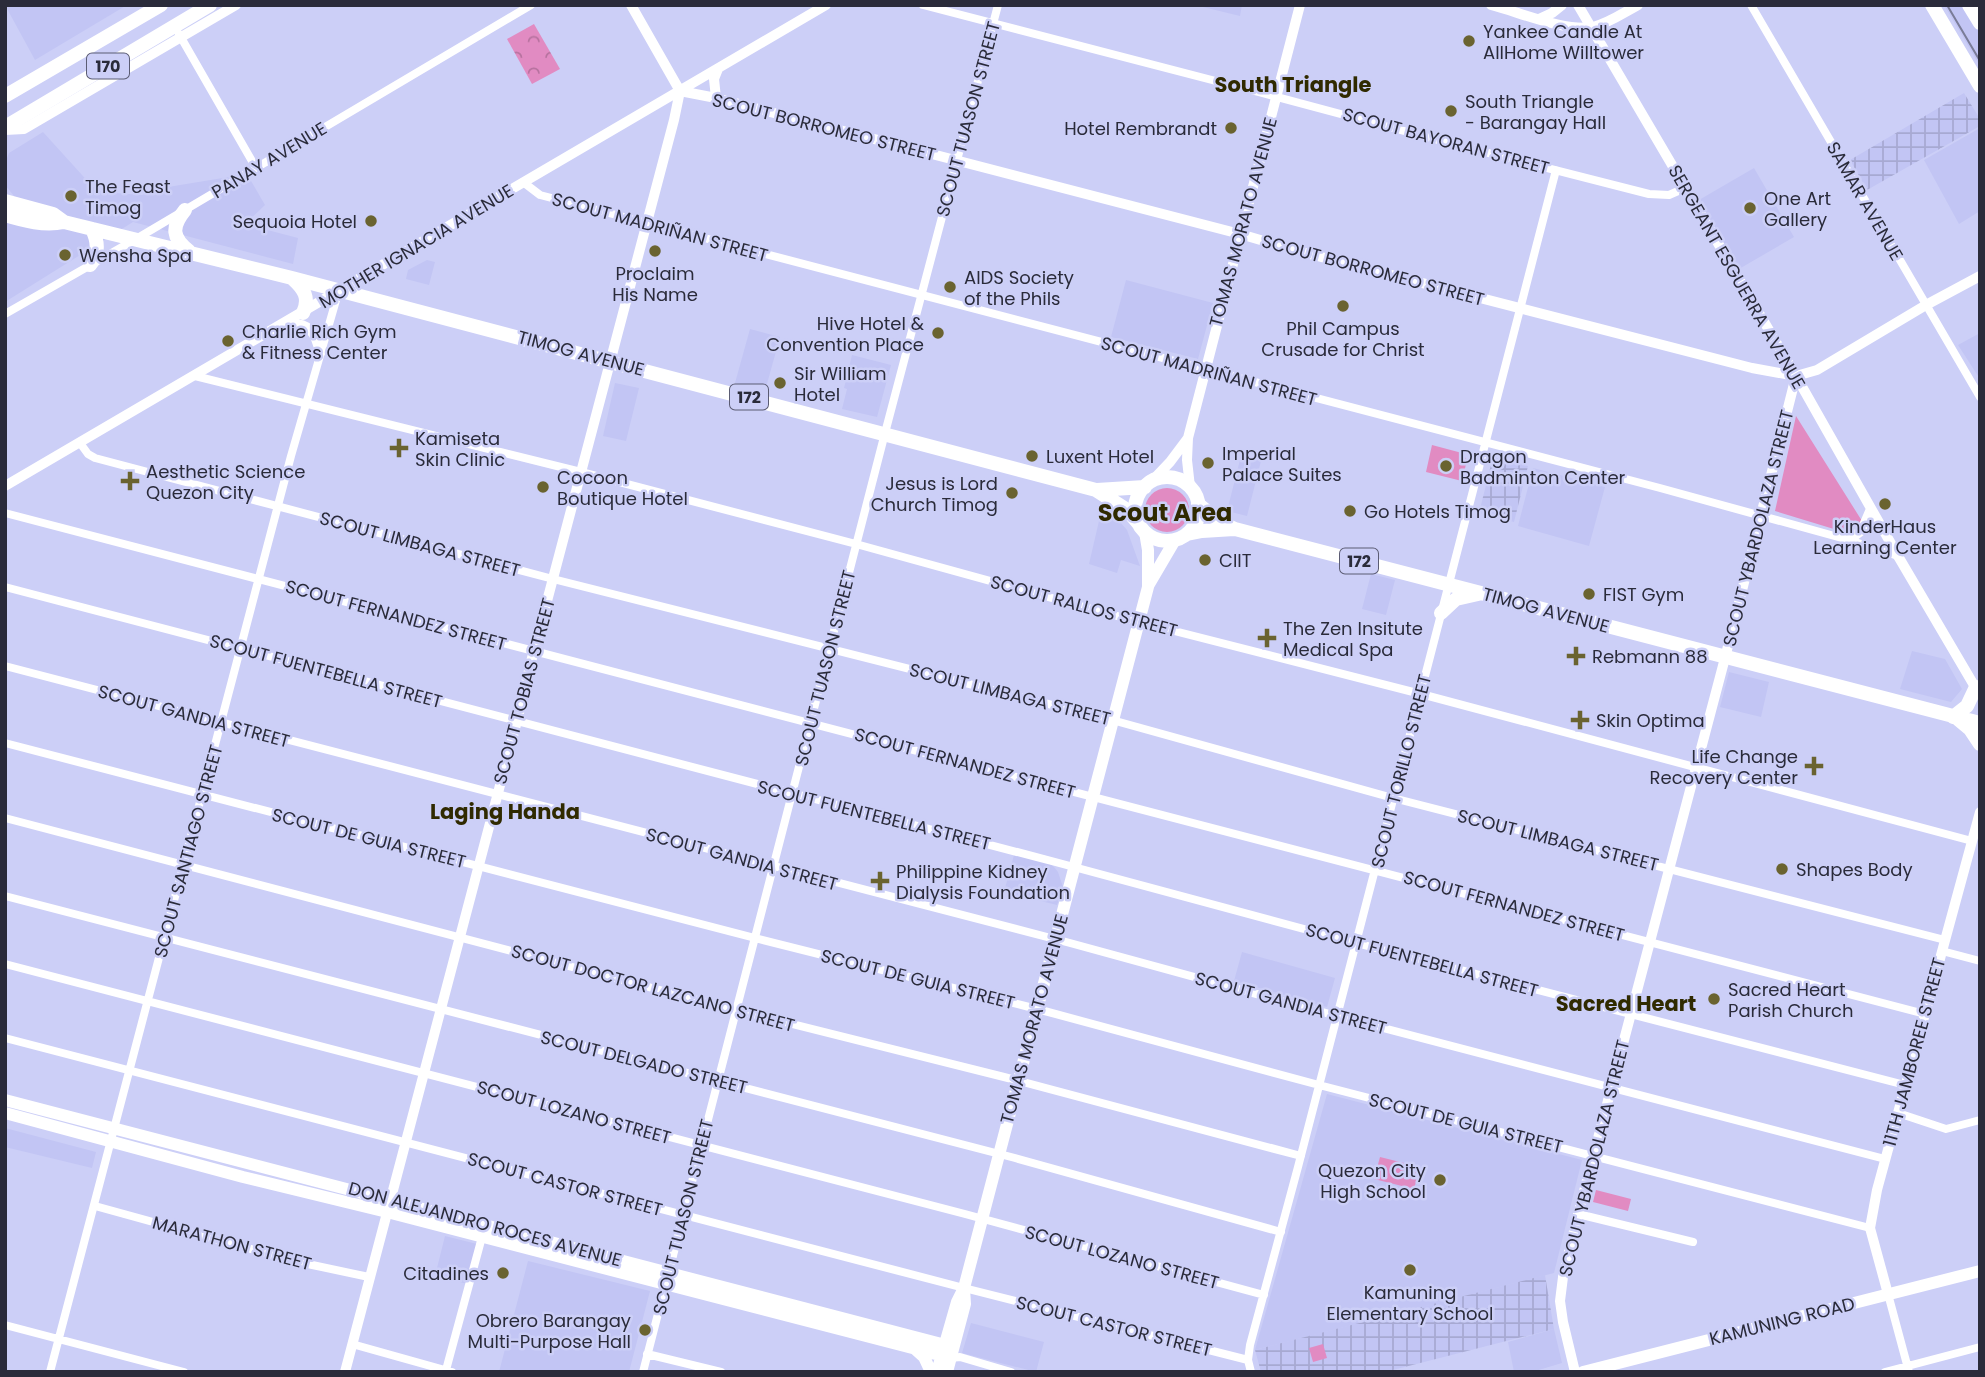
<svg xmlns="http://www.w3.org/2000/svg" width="1985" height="1377" font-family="Poppins,sans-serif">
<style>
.built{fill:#c2c5f4}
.industrial{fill:url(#industrial-grid)}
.green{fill:#e18bc2}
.park{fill:url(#park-crowns)}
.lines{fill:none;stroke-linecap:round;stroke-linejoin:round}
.minor{stroke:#fff;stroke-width:8}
.tertiary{stroke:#fff;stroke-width:10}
.secondary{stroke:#fff;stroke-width:12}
.primary{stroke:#fff;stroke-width:14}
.trunk{stroke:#fff;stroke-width:14}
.tram{stroke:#7a7c98;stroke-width:2}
.poi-dot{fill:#6a6330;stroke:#cccff7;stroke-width:2.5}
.labels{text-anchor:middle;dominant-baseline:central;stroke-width:5;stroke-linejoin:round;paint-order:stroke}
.shield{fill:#cccff7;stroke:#5b5c73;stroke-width:2}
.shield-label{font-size:16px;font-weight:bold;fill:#2a2b3a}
.poi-label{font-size:18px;fill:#2a2b3a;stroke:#cccff7;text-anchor:start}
.street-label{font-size:18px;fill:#2a2b3a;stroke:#cccff7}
.quarter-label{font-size:21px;font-weight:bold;fill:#302a00;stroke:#cccff7}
.district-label{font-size:24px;font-weight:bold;fill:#302a00;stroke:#cccff7}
</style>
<defs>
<pattern id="industrial-grid" width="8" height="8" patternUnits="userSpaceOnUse" patternTransform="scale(1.75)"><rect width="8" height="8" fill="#c2c5f4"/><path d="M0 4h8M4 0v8" fill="none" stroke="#a7a9d2"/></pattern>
<pattern id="park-crowns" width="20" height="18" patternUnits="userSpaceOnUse" patternTransform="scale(1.75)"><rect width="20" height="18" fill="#e18bc2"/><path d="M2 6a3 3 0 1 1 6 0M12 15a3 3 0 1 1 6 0" fill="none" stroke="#b7729f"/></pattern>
</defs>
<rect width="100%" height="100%" fill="#cccff7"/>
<path class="built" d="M5 5H127L35 60Z
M1203 5H1242L1240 16 1203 7Z
M1944 5H1980V66Z
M1980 128V211L1959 224 1924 160Z
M43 132 92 186 102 192 142 195 168 187 247 174 265 205 245 224 298 238 293 264 133 222 5 302V220L14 196 5 185V163L9 153Z
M1754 168 1794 237 1739 269 1699 200Z
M427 260 435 262 429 285 406 279 408 270Z
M1126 280 1213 303 1198 359 1111 337Z
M750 329 780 337 765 391 735 383Z
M1980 333V379L1958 345Z
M852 355 891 365 877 417 842 409 847 389 844 388Z
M615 383 639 388 626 441 603 436Z
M1241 456 1261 461 1247 516 1227 511Z
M1533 468 1605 487 1589 546 1518 526Z
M1102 508 1114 515 1127 530 1140 566 1121 560 1117 573 1089 564Z
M1371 574 1395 580 1386 615 1362 609Z
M1912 651 1945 659 1962 689 1951 702 1900 689Z
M1729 672 1769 682 1761 717 1720 707Z
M1014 855 1049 862 1054 867 1058 872 1063 887 1057 905 1004 892Z
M1242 952 1335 978 1327 1007 1234 981Z
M1327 1094 1582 1160 1554 1273 1255 1350Z
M5 1128 96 1152 92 1168 5 1147Z
M445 1236 477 1244 468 1284 435 1276Z
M528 1261 650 1291 629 1372H499Z
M971 1323 1044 1342 1036 1372 962 1353Z
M1554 1329 1562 1363 1532 1372H1514L1508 1342Z"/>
<path class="industrial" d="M1964 93 1980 119V126L1867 190 1850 160Z
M1493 457 1528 466 1514 522 1479 513Z
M1545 1275 1554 1329 1385 1372H1261L1255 1350Z"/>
<path class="green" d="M1796 416 1862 521 1847 533 1775 511Z
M1432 445 1462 453 1467 460 1462 481 1426 472Z
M1145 510a22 22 0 1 1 44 0a22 22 0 1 1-44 0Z
M1380 1157 1420 1167 1414 1189 1374 1179Z
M1596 1190 1631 1199 1628 1211 1593 1202Z
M1323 1344 1327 1358 1313 1362 1309 1348Z"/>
<path class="park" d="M534 24 560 69 532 84 507 39Z"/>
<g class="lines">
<path class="minor" d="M923 5 1262 93 1449 143 1649 194 1669 195 1685 188
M1751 5 1980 397
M179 34 256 168
M523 182 540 195 1660 488 1849 540 1898 556
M5 314 136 239 531 5
M195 376 581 472 856 544 1139 622 1421 694 1972 841
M80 443 88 454 95 458 553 579 1112 720 1393 798 1945 940
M5 513 1925 1014
M5 587 1059 863 1356 943 1905 1085
M5 666 1070 943 1337 1016 1885 1159
M5 743 755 938 1037 1009 1319 1085 1870 1228
M5 818 736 1010 1004 1077 1301 1156
M5 896 1015 1158 1281 1232
M1942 951 1980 961
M5 964 965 1214 1264 1295
M5 1038 964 1288 1248 1360
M1898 1113 1946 1129 1980 1120
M95 1206 298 1262 369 1277
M1578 1214 1693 1242
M1888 1294 1909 1372
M5 1325 184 1372
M352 1344 452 1372
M647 1354 721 1372
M951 1358 960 1357 1011 1372
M446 1370 482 1237
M50 1372 291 456 339 290
M643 1372 885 433 998 5
M1251 1372 1248 1360 1250 1345 1298 1167 1556 170
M1885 1372 1980 1347"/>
<path class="tertiary" d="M631 5 680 91 716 98 1240 234 1298 251 1752 368 1796 376 1817 370 1926 305 1980 276
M1491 5C1519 12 1565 32 1593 27 1609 23 1623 13 1638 5
M1578 5 1796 376 1898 556 1978 692
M1539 19 1552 13 1562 5
M716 98 714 79 718 69
M5 130 24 129 236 5
M286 324C309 322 316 332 320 353
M1151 482 1170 462 1188 438
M5 486 826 5
M1190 487 1187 460 1188 438 1300 5
M1849 540 1862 530 1871 509
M1888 1294 1870 1228 1877 1190 1980 812
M345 1372 517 721 532 658 674 120 680 91
M1575 1372 1563 1322 1560 1301 1563 1277 1578 1214 1725 658 1796 376"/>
<path class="secondary" d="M1148 586 1175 540
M5 1100 953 1347
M5 1113 243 1177 387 1212 951 1358
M914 1348 924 1357 931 1372
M937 1372 957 1302 964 1288 1148 587V550L1145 532
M947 1372 965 1304 964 1289
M1583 1372 1980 1271"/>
<path class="primary" d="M5 96 161 5
M5 127 210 5
M5 201 53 214 64 222 292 278 1096 490 1127 510 1138 523
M185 210C171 227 172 238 189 251
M5 215C25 221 44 226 64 222
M90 265C99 254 98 241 92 229
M293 279C304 289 310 298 303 313
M1135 509a32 32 0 1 1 64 0a32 32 0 1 1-64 0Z
M1097 490 1145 487
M1198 504 1220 522 1235 529 1980 723
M1187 534 1202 531 1234 529
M1441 613 1456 599 1478 594
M1953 717 1967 706 1976 687
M1958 719 1970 729 1980 744"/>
<path class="trunk" d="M1932 5 1980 86
M1969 5 1980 23"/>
<path class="tram" d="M1947 5 1980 61"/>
</g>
<g class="poi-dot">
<circle cx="1469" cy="41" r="7"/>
<circle cx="1451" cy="111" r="7"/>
<circle cx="1231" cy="128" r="7"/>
<circle cx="71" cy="196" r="7"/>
<circle cx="1750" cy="208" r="7"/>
<circle cx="371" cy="221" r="7"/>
<circle cx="655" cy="251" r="7"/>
<circle cx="65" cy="255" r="7"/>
<circle cx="950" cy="287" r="7"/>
<circle cx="1343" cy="306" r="7"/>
<circle cx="938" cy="333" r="7"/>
<circle cx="228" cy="341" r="7"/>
<circle cx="780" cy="383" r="7"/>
<path d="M395.5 437.5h7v7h7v7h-7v7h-7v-7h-7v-7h7z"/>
<circle cx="1032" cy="456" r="7"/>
<circle cx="1208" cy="463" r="7"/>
<circle cx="1446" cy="466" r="7"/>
<path d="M126.5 470.5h7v7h7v7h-7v7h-7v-7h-7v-7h7z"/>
<circle cx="543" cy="487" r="7"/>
<circle cx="1012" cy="493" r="7"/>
<circle cx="1885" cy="504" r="7"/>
<circle cx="1350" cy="511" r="7"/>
<circle cx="1205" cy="560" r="7"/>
<circle cx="1589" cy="594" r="7"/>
<path d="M1263.5 627.5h7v7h7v7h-7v7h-7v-7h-7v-7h7z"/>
<path d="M1572.5 645.5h7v7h7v7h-7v7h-7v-7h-7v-7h7z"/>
<path d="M1576.5 709.5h7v7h7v7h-7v7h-7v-7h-7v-7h7z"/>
<path d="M1810.5 755.5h7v7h7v7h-7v7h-7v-7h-7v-7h7z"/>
<circle cx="1782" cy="869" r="7"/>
<path d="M876.5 870.5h7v7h7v7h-7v7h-7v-7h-7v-7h7z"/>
<circle cx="1714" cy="999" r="7"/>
<circle cx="1440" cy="1180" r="7"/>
<circle cx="1410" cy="1270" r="7"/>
<circle cx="503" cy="1273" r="7"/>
<circle cx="645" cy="1330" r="7"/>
</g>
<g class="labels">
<g class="shield">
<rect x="87" y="53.5" width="42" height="25" rx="5"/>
<rect x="730" y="384.5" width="38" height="25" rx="5"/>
<rect x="1340" y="548.5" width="38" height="25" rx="5"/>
</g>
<g class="shield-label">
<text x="108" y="66">170</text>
<text x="749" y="397">172</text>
<text x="1359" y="561">172</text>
</g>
<g class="poi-label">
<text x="1483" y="31">Yankee Candle At<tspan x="1483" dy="21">AllHome Willtower</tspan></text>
<text x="1465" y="101">South Triangle<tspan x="1465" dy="21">- Barangay Hall</tspan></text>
<text x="1217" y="128" text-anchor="end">Hotel Rembrandt</text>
<text x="85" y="186">The Feast<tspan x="85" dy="21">Timog</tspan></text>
<text x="1764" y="198">One Art<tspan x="1764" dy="21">Gallery</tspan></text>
<text x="357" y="221" text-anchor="end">Sequoia Hotel</text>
<text x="79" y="255">Wensha Spa</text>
<text x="655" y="273" text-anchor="middle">Proclaim<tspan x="655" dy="21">His Name</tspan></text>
<text x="964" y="277">AIDS Society<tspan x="964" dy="21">of the Phils</tspan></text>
<text x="924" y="323" text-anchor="end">Hive Hotel &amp;<tspan x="924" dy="21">Convention Place</tspan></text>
<text x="1343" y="328" text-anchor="middle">Phil Campus<tspan x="1343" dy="21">Crusade for Christ</tspan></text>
<text x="242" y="331">Charlie Rich Gym<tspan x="242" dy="21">&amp; Fitness Center</tspan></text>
<text x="794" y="373">Sir William<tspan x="794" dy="21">Hotel</tspan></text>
<text x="415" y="438">Kamiseta<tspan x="415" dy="21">Skin Clinic</tspan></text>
<text x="1222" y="453">Imperial<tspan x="1222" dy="21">Palace Suites</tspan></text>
<text x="1046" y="456">Luxent Hotel</text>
<text x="1460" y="456">Dragon<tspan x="1460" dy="21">Badminton Center</tspan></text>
<text x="146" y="471">Aesthetic Science<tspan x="146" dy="21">Quezon City</tspan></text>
<text x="557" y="477">Cocoon<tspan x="557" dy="21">Boutique Hotel</tspan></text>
<text x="998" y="483" text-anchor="end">Jesus is Lord<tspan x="998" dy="21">Church Timog</tspan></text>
<text x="1364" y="511">Go Hotels Timog</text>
<text x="1885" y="526" text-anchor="middle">KinderHaus<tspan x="1885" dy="21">Learning Center</tspan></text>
<text x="1219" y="560">CIIT</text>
<text x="1603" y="594">FIST Gym</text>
<text x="1283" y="628">The Zen Insitute<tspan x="1283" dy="21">Medical Spa</tspan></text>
<text x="1592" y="656">Rebmann 88</text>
<text x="1596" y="720">Skin Optima</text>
<text x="1798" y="756" text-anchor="end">Life Change<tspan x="1798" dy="21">Recovery Center</tspan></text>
<text x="1796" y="869">Shapes Body</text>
<text x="896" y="871">Philippine Kidney<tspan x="896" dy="21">Dialysis Foundation</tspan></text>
<text x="1728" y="989">Sacred Heart<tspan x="1728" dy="21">Parish Church</tspan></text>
<text x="1426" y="1170" text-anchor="end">Quezon City<tspan x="1426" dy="21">High School</tspan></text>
<text x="489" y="1273" text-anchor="end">Citadines</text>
<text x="1410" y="1292" text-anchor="middle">Kamuning<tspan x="1410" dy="21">Elementary School</tspan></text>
<text x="631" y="1320" text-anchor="end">Obrero Barangay<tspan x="631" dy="21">Multi-Purpose Hall</tspan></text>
</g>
<g class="street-label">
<text transform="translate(968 119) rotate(-75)">SCOUT TUASON STREET</text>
<text transform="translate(824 127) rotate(14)">SCOUT BORROMEO STREET</text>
<text transform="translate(1446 141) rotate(15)">SCOUT BAYORAN STREET</text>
<text transform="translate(269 160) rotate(-31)">PANAY AVENUE</text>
<text transform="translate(1865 201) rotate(60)">SAMAR AVENUE</text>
<text transform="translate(1243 222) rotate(-75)">TOMAS MORATO AVENUE</text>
<text transform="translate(660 227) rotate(15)">SCOUT MADRIÑAN STREET</text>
<text transform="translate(416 246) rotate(-31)">MOTHER IGNACIA AVENUE</text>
<text transform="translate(1373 270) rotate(15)">SCOUT BORROMEO STREET</text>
<text transform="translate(1737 277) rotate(60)">SERGEANT ESGUERRA AVENUE</text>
<text transform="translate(581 353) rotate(15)">TIMOG AVENUE</text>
<text transform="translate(1209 371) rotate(15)">SCOUT MADRIÑAN STREET</text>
<text transform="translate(1758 528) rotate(-76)">SCOUT YBARDOLAZA STREET</text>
<text transform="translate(420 544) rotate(15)">SCOUT LIMBAGA STREET</text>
<text transform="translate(1084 606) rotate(15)">SCOUT RALLOS STREET</text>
<text transform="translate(1546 610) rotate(15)">TIMOG AVENUE</text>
<text transform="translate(396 615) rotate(15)">SCOUT FERNANDEZ STREET</text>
<text transform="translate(825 668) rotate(-76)">SCOUT TUASON STREET</text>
<text transform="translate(326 671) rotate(15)">SCOUT FUENTEBELLA STREET</text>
<text transform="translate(524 691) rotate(-75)">SCOUT TOBIAS STREET</text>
<text transform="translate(1010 694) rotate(14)">SCOUT LIMBAGA STREET</text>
<text transform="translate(194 716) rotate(15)">SCOUT GANDIA STREET</text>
<text transform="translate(965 763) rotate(15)">SCOUT FERNANDEZ STREET</text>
<text transform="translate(1401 771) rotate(-76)">SCOUT TORILLO STREET</text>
<text transform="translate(874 815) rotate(14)">SCOUT FUENTEBELLA STREET</text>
<text transform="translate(369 838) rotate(14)">SCOUT DE GUIA STREET</text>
<text transform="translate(1558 840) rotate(14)">SCOUT LIMBAGA STREET</text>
<text transform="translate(188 851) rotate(-75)">SCOUT SANTIAGO STREET</text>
<text transform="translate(742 859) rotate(15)">SCOUT GANDIA STREET</text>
<text transform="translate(1514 906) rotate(15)">SCOUT FERNANDEZ STREET</text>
<text transform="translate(1422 960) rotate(15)">SCOUT FUENTEBELLA STREET</text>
<text transform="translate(918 979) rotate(14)">SCOUT DE GUIA STREET</text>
<text transform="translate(653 988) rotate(15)">SCOUT DOCTOR LAZCANO STREET</text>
<text transform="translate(1291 1003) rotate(15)">SCOUT GANDIA STREET</text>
<text transform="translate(1034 1019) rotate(-75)">TOMAS MORATO AVENUE</text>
<text transform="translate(1914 1052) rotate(-75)">11TH JAMBOREE STREET</text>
<text transform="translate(644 1062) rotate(14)">SCOUT DELGADO STREET</text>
<text transform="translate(574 1112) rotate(15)">SCOUT LOZANO STREET</text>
<text transform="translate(1466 1123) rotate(14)">SCOUT DE GUIA STREET</text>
<text transform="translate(1594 1158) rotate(-76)">SCOUT YBARDOLAZA STREET</text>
<text transform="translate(565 1184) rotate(15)">SCOUT CASTOR STREET</text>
<text transform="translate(683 1217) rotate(-76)">SCOUT TUASON STREET</text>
<text transform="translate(485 1224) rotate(15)">DON ALEJANDRO ROCES AVENUE</text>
<text transform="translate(232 1243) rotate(15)">MARATHON STREET</text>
<text transform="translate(1122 1257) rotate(15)">SCOUT LOZANO STREET</text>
<text transform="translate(1782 1321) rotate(-14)">KAMUNING ROAD</text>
<text transform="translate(1114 1326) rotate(14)">SCOUT CASTOR STREET</text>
</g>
<g class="quarter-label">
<text x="1293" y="84">South Triangle</text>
<text x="505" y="811">Laging Handa</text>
<text x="1626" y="1003">Sacred Heart</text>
</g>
<g class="district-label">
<text x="1165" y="512">Scout Area</text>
</g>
</g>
<rect width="1985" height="1377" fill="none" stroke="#2a2b3a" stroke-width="14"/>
</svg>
